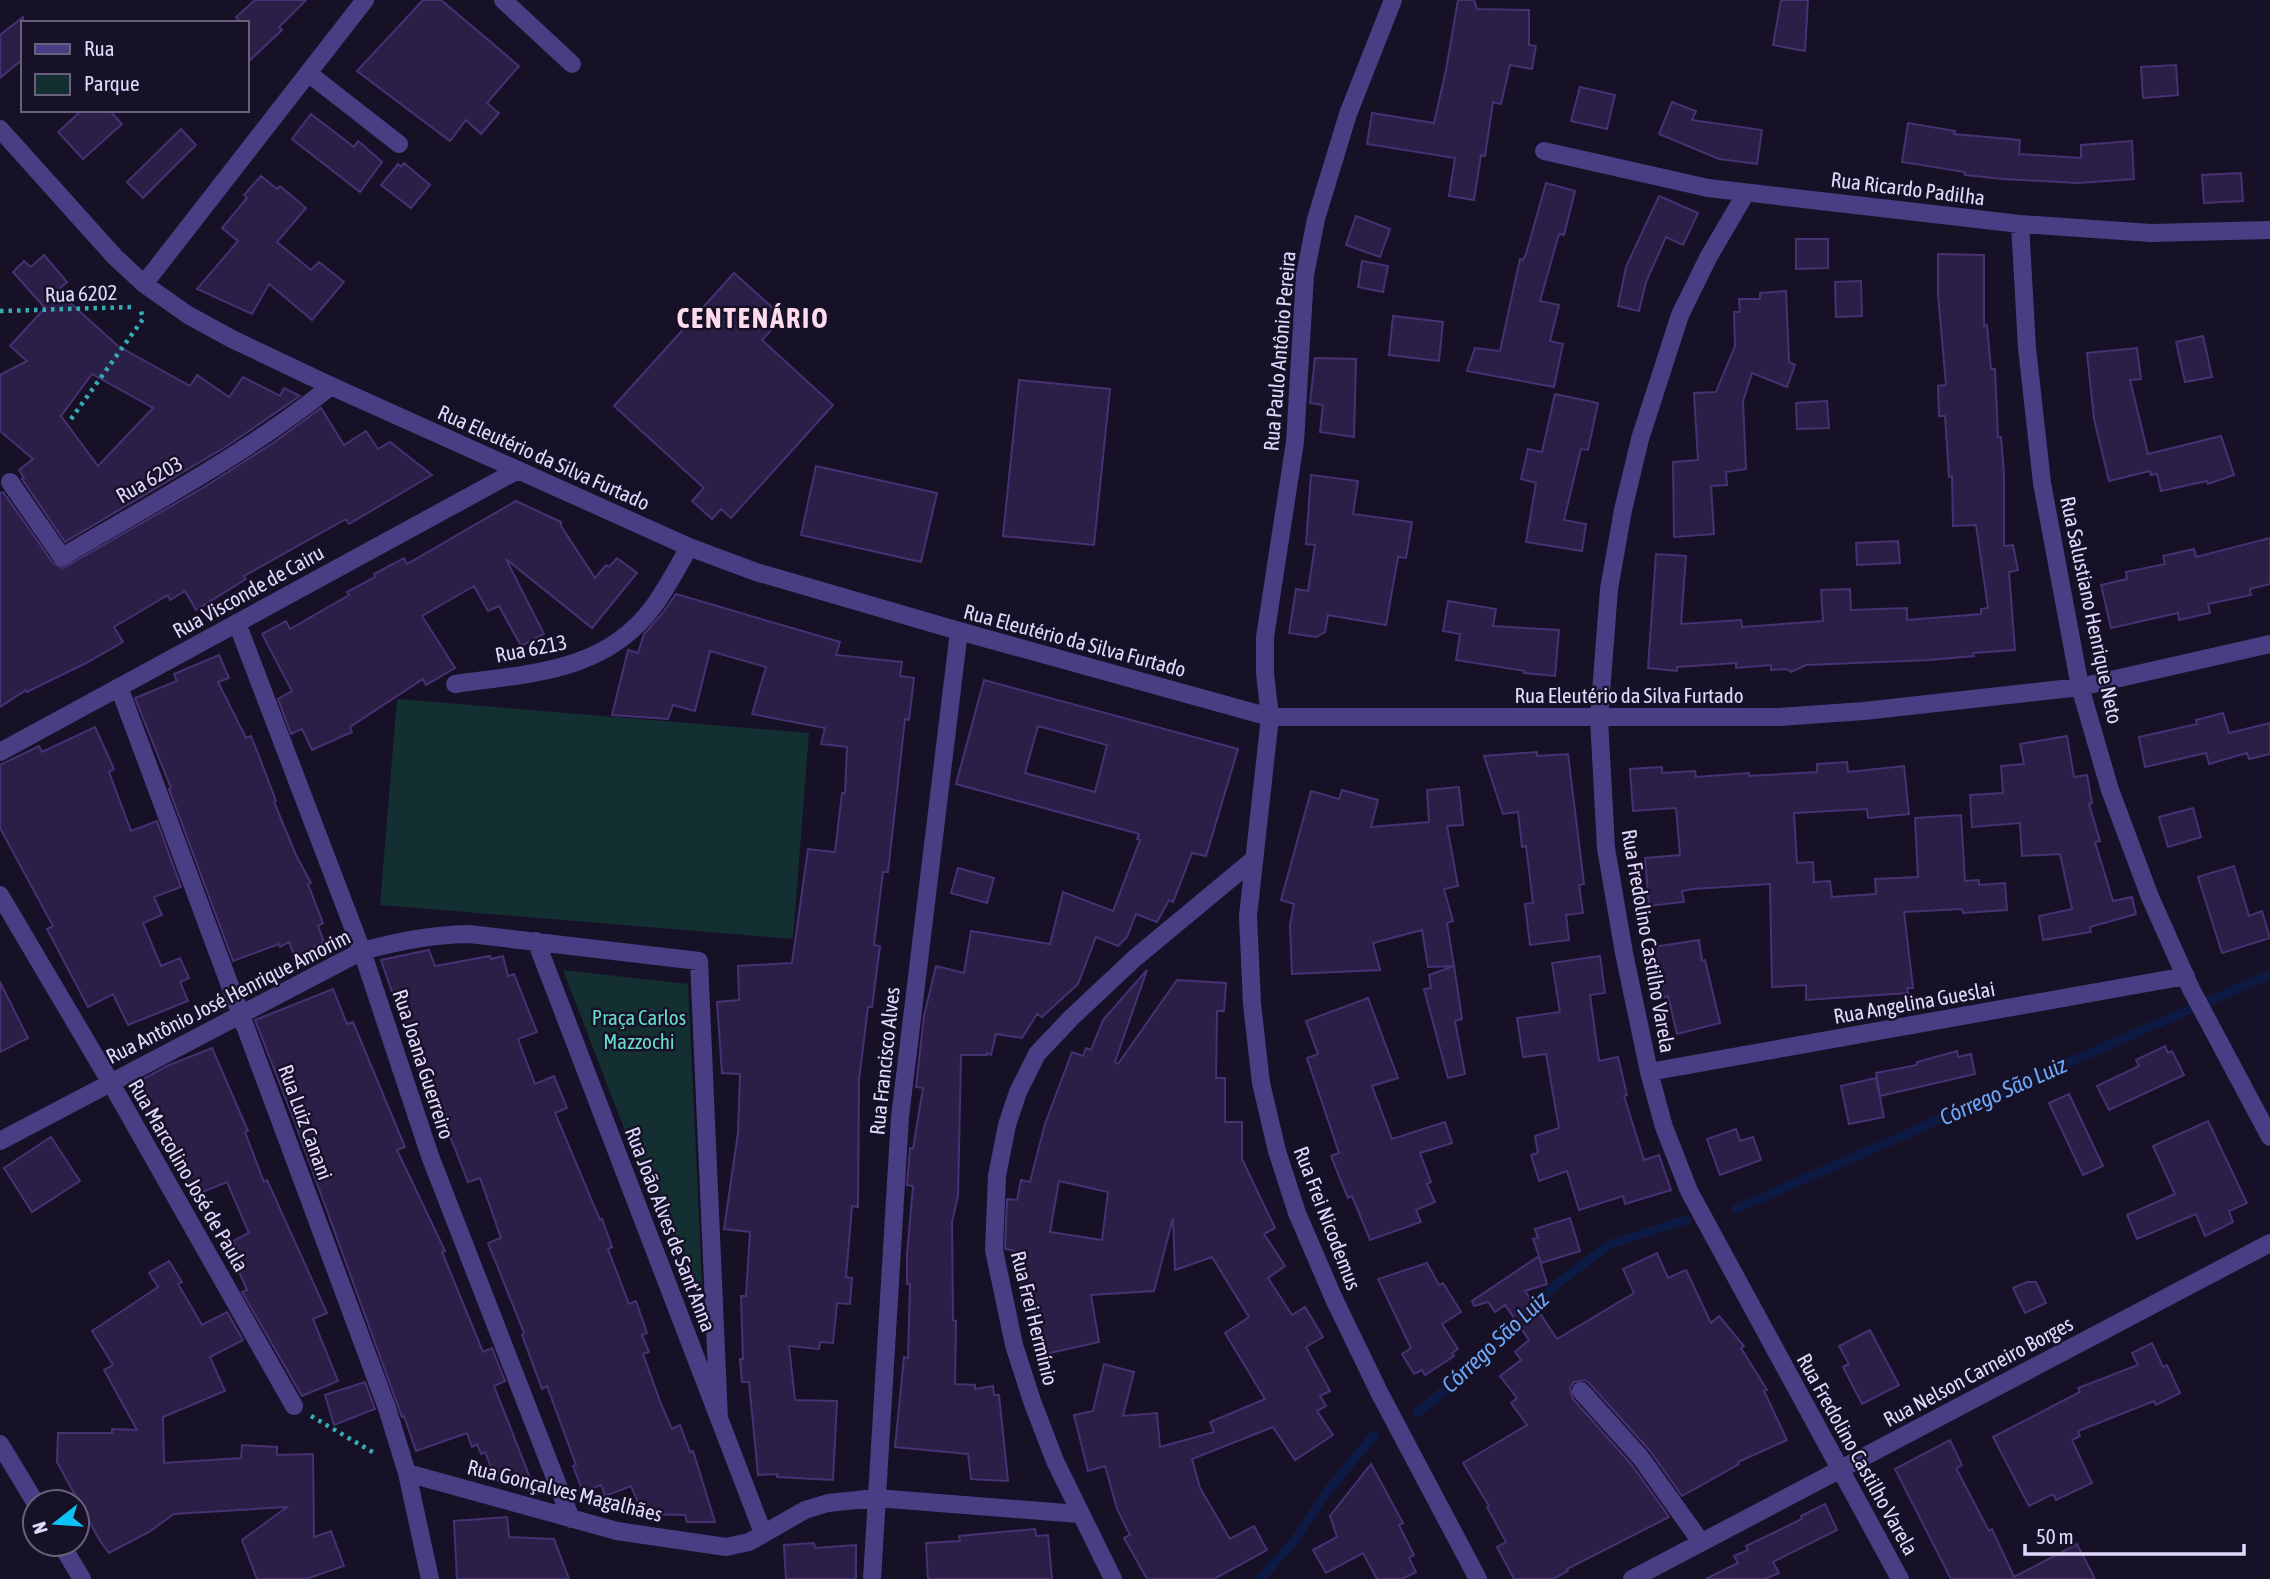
<svg xmlns="http://www.w3.org/2000/svg" width="2270" height="1579" font-family="'Asap Condensed',sans-serif">
<style>
.green{fill:#142f31}
.lines{fill:none;stroke-linecap:round;stroke-linejoin:round}
.stream{stroke:#0d1b44;stroke-width:9}
.building{fill:#2b1e47;stroke:#463172;stroke-width:2;fill-rule:evenodd}
.path{stroke:#36adb4;stroke-width:4.5;stroke-dasharray:3.5 5;stroke-linecap:butt}
.minor{stroke:#493e84;stroke-width:18}
.labels{text-anchor:middle;dominant-baseline:central;stroke-width:5;stroke-linejoin:round;paint-order:stroke}
.street-label{font-size:21px;fill:#e1d9fd;stroke:#171127}
.park-label{font-size:21px;fill:#67dbcc;stroke:#171127}
.water-label{font-size:23px;font-style:italic;fill:#6ca7f8;stroke:#171127}
.district-label{font-size:28px;font-weight:bold;letter-spacing:2px;fill:#fddbed;stroke:#171127}
</style>
<rect width="100%" height="100%" fill="#171127"/>
<path class="green" d="M397 699 809 733 793 939 380 905Z
M563 970 688 984 702 1283 697 1289 690 1290 685 1287Z"/>
<g class="lines">
<path class="stream" d="M1736 1209 2270 974
M1417 1413 1477 1363 1557 1284 1610 1244 1686 1220
M1260 1579 1293 1543 1329 1489 1374 1435"/>
</g>
<path class="building" d="M255 0H306L279 27 282 30 247 63V23H241L236 17Z
M423 0H441L519 66 487 103 499 113 481 134 466 120 450 141 357 71Z
M1458 0H1474L1477 9 1529 10V45L1536 46 1532 69 1510 65 1501 104 1493 102 1485 156 1481 155 1474 200 1449 196 1455 158 1367 144 1372 113 1434 123 1446 70Z
M1781 0H1808L1805 51 1773 45Z
M23 17V59L0 78V35Z
M2176 65 2178 95 2143 98 2141 67Z
M1580 87 1615 95 1607 129 1571 121Z
M1672 102 1696 111 1692 120 1762 130 1757 164 1719 159 1659 134Z
M82 110H109L122 124 83 159 58 132Z
M311 114 354 147 358 141 382 162 360 192 292 139Z
M1908 123 1955 131 1954 134 2020 140 2019 154 2081 158V145L2132 141 2134 179 2078 183 2003 179 1965 175V172L1902 162Z
M181 129 196 145 143 198 127 182Z
M404 163 430 185 411 208 381 185 398 164 401 167Z
M2241 173 2243 201 2204 203 2202 175Z
M261 176 277 189 280 186 306 208 277 242 311 270 319 262 344 282 312 320 269 284 252 314 197 289 238 241 222 228 247 198 244 195Z
M1546 183 1575 191 1564 235 1559 234 1540 301 1559 305 1550 341 1563 344 1554 387 1467 371 1475 348 1500 351 1520 259 1523 260 1526 254Z
M1659 196 1698 213 1683 245 1666 237 1646 282 1639 311 1618 306 1626 267Z
M1356 216 1390 229 1380 257 1346 245Z
M1796 239H1828V268L1796 269Z
M1938 254 1984 255V326L1987 325 1991 369H1995L1998 437H2001L2004 474V546L2013 545 2018 570 2009 572 2015 650 1973 653 1974 656 1929 660 1806 665 1791 672 1787 669 1771 670V665L1736 668V663L1677 667V671L1648 668 1656 554 1686 556 1681 624 1741 620 1742 627 1823 621 1821 590 1850 589 1851 610 1907 608V620L1981 614V609L1988 608 1976 525 1953 526 1952 476 1949 477 1945 416H1939L1938 386 1946 385 1938 294Z
M44 255 67 282 57 291 118 346 190 386 197 375 229 397 243 377 280 396 284 388 300 396 227 446 65 542 22 479 24 478 19 470 33 459 0 431V375L27 361 10 346 45 308 13 272 24 261 31 267ZM92 374 153 408 98 466 61 416Z
M1362 261 1388 266 1383 292 1358 287Z
M734 273 783 317 762 340 833 405 731 518 721 509 712 519 692 501 704 488 614 406Z
M1861 281 1862 316 1836 317 1835 282Z
M1786 291 1789 362 1795 365 1787 387 1752 373 1743 401 1746 469 1726 472 1727 485 1711 486 1714 534 1674 537 1673 462 1698 460 1694 393 1716 392 1735 346 1734 312H1740L1739 299H1760V293Z
M1393 316 1443 322 1439 361 1389 355Z
M2203 336 2212 377 2185 382 2176 342Z
M2137 348 2141 379 2130 380 2148 454 2221 436 2234 475 2208 484 2207 481 2161 491 2157 474 2151 475 2150 471 2109 481 2094 419 2087 353Z
M1315 358 1356 359 1354 437 1320 432 1323 405 1310 403Z
M1019 380 1110 389 1094 545 1003 536Z
M1555 394 1598 403 1588 450 1581 449 1564 520 1586 524 1582 551 1526 542 1536 483 1521 479 1528 449 1542 452Z
M1827 401 1829 428 1797 429 1796 403Z
M321 408 344 445 366 431 378 449 390 442 432 475 349 524 346 519 244 576 246 579 196 610 185 591 170 600 168 595 114 627 123 642 86 663 27 692 26 690 0 707V493L3 492 53 563 63 568 206 486 273 443Z
M816 466 937 493 921 562 801 535Z
M1311 475 1358 481 1353 514 1412 522 1406 558 1398 557 1386 625 1328 615 1325 632 1316 637 1289 633 1296 589 1308 591 1315 545 1306 544Z
M516 501 561 522V526L595 578 606 565 609 567 617 558 637 573 592 628 506 559 544 634 521 646 499 606 488 611 474 586 422 616 455 668 426 685 423 679 350 727 352 732 312 750 302 729 291 734 278 699 292 691 262 634 286 621 290 629 349 595 347 592 375 577 374 574 404 558 407 564Z
M2270 538V584L2250 589 2251 595 2208 604 2210 613 2179 620 2178 613 2111 628 2101 585 2127 579 2126 572 2165 564 2163 556 2194 549 2196 557Z
M1898 541 1900 563 1857 565 1856 543Z
M676 594 840 642 836 655 902 662 900 676 914 678 909 720 905 719 888 872H883L874 945 880 946 872 1007H868L859 1080 858 1207 852 1206 846 1277 852 1278 850 1304 837 1303 833 1343 820 1342 819 1349 789 1346 795 1400 837 1401 833 1480 777 1477V1474L758 1475 749 1382H742L740 1359H743L741 1296H746L750 1232 724 1229 738 1133 740 1074 722 1073 717 1002 739 1000 738 966 792 963 808 849 835 852 842 793H845L847 747 821 744 825 728 752 714 766 667 710 651 695 711 673 705 668 719 612 715 628 650 638 653 644 634 662 614Z
M1448 601 1496 609 1493 626 1559 630 1555 676 1524 673 1525 671 1456 660 1460 634 1443 631Z
M219 655 229 678 218 682 246 738 251 736 259 756 276 801 274 802 296 855 311 883 308 884 323 923 318 926 324 942 295 958 289 942 280 947 279 944 233 961 169 789 171 788 135 698 177 681 174 674Z
M984 680 1238 749 1206 856 1192 853 1173 902 1169 900 1157 922 1136 914 1127 937 1118 946 1096 937 1078 984 1042 1017 1037 1014 1022 1038 996 1034 991 1055 987 1053V1055H961L958 1196 952 1222 953 1320 956 1321 955 1384 975 1385V1389L993 1386 994 1395H999L1008 1481 971 1479 968 1454 895 1447 904 1357 908 1358 910 1284H907V1255L913 1186 907 1185 910 1148 913 1149 923 1088 916 1087 924 1016 936 966 964 973 971 931 1050 944 1063 892 1113 911 1140 840 1137 839 1139 834 956 784ZM1038 726 1107 745 1095 792 1025 773Z
M2223 713 2229 733 2270 723V754L2249 759 2247 753 2209 764 2206 753 2145 767 2139 737 2197 724 2196 720Z
M95 727 114 769 109 772 131 831 157 821 181 887 154 897 162 915 143 923 161 966 180 958 189 978 180 982 188 1001 128 1025 113 994 88 1007 47 929 53 926 0 828V765L39 746 42 752Z
M2067 736 2074 777 2087 775 2092 803 2089 804 2100 841 2095 842 2113 901 2132 897 2136 914 2090 927 2091 932 2043 940 2039 916 2072 909 2060 854 2022 856 2020 823 1972 827 1970 795 2003 793 2001 766 2024 764 2020 744Z
M1537 752V756L1568 754 1584 884 1579 885 1583 913 1566 915 1569 940 1530 945 1525 904 1533 903 1526 846 1522 847 1518 812 1503 814 1484 756Z
M1847 762 1848 772 1904 766 1909 814 1868 818 1867 809 1794 813 1797 863 1813 862 1814 882 1830 881 1832 897 1876 894 1875 879 1918 877 1915 818 1961 815 1965 881 1979 880V885L2005 883 2007 910 1963 913 1962 909 1904 912 1913 988H1907L1908 993 1806 1000V985L1772 987 1770 884 1693 889 1682 891 1684 902 1649 906 1645 858 1680 855 1676 808 1633 811 1630 769 1662 767V773L1695 771 1696 777 1749 773V776L1817 772V764Z
M1459 787 1463 825 1447 826 1458 886 1444 889 1453 921 1447 923 1454 966 1428 967 1422 930 1373 943 1380 970 1292 974 1290 925 1294 904 1281 900 1311 791 1339 799 1342 790 1378 800 1371 827 1429 822 1427 790Z
M2193 808 2201 837 2168 847 2159 817Z
M2234 866 2249 916 2262 911 2270 938 2222 953 2198 877Z
M958 868 994 878 987 903 951 893Z
M1699 940 1702 961 1705 960 1720 1023 1677 1034 1668 996 1662 998 1655 968 1653 947Z
M429 950 435 966 490 956 491 959 503 956 508 976 514 974 537 1032 518 1039 535 1084 554 1076 567 1108 555 1113 600 1220 602 1219 612 1247 608 1249 629 1304 636 1301 647 1333 642 1335 649 1352 643 1354 661 1404 672 1429 680 1425 690 1452 693 1451 715 1522H687L685 1515 643 1514 631 1486 605 1496 601 1485 583 1492 573 1466 576 1465 547 1386 542 1389 522 1335 524 1333 488 1243 501 1238 480 1178 468 1182 446 1126 439 1129 381 960Z
M1600 956 1605 993 1590 995 1599 1061 1618 1057 1627 1095 1624 1096 1644 1160 1659 1155 1671 1190 1625 1204 1623 1196 1579 1210 1567 1171 1539 1181 1531 1155 1538 1153 1535 1136 1559 1128 1546 1054 1523 1057 1517 1018 1560 1012 1552 963Z
M1454 966 1462 1019 1455 1021 1465 1074 1448 1078 1424 989 1431 988 1429 975Z
M1147 970 1115 1062 1118 1064 1177 980 1226 983 1224 1011H1217L1216 1078H1225V1122H1242V1159L1275 1228 1264 1234 1285 1266 1268 1278 1292 1315 1305 1307 1323 1337 1306 1347 1330 1391 1320 1396 1326 1406 1317 1411 1333 1435 1295 1460 1273 1427 1192 1459 1200 1488 1230 1539 1254 1526 1267 1550 1214 1579H1147L1124 1538 1130 1535 1117 1509 1105 1466 1088 1471 1074 1415 1093 1411 1104 1364 1134 1372 1123 1416 1157 1413 1160 1447 1214 1432 1210 1422 1265 1399 1225 1333 1249 1317 1212 1257 1175 1270 1173 1218 1154 1291 1091 1295 1099 1342 1041 1355 1031 1300 1021 1301V1252L1005 1249 1007 1199 1017 1200 1021 1180 1030 1182 1045 1124 1072 1052 1083 1056 1086 1048 1091 1050 1103 1020ZM1059 1181 1108 1192 1102 1240 1050 1232Z
M0 982 28 1038 0 1052Z
M333 989 347 1024 353 1022 405 1147 397 1150 445 1251 442 1252 483 1352 492 1348 505 1381 494 1386 536 1493 496 1480 485 1452 481 1454 477 1444 472 1447 467 1433 416 1451 404 1416 402 1417 294 1120 255 1020Z
M1368 998 1398 1078 1372 1086 1392 1139 1445 1122 1452 1143 1420 1153 1431 1182 1427 1184 1435 1202 1416 1210 1421 1222 1370 1240 1352 1196 1348 1198 1331 1156 1339 1153 1307 1058 1318 1054 1306 1021Z
M2165 1046 2168 1053 2172 1051 2184 1075 2109 1110 2097 1086 2139 1066 2136 1060Z
M212 1048 248 1131 245 1132 264 1182 267 1180 327 1313 313 1319 338 1381 302 1396 242 1292 247 1290 234 1260 240 1258 233 1241 249 1233 227 1182 193 1196 182 1170 178 1172 163 1138 160 1139 134 1084 167 1066Z
M1957 1051 1958 1057 1971 1054 1975 1074 1880 1096 1876 1073 1917 1065V1062Z
M1876 1078 1884 1117 1849 1124 1841 1086Z
M2069 1094 2103 1166 2083 1175 2049 1103Z
M2208 1121 2247 1203 2229 1211 2233 1222 2205 1236 2196 1214 2137 1239 2127 1215 2175 1194 2153 1146Z
M1736 1129 1740 1141 1753 1137 1761 1160 1720 1175 1707 1139Z
M51 1137 80 1181 32 1212 4 1168Z
M1570 1218 1580 1251 1541 1263 1539 1257 1547 1284 1525 1291 1557 1339 1634 1293 1623 1269 1657 1253 1668 1278 1686 1270 1711 1323 1719 1316 1744 1346 1741 1348 1767 1390 1764 1391 1787 1440 1738 1462 1739 1464 1682 1496 1650 1451 1589 1383 1584 1380 1574 1382 1570 1388 1573 1399 1632 1465 1669 1517 1567 1569 1568 1571 1553 1579H1514L1497 1547 1506 1542 1487 1507 1489 1506 1463 1463 1527 1425 1511 1403 1517 1398 1500 1376 1521 1360 1515 1352 1529 1340 1505 1305 1495 1312 1488 1302 1474 1306 1472 1301 1539 1256 1533 1239 1538 1238 1535 1229Z
M169 1261 182 1282 178 1284 202 1325 227 1312 243 1340 210 1357 225 1391 163 1417 164 1463 241 1458 242 1445 277 1447V1455L313 1454 314 1537 331 1531 344 1566 306 1579H257L242 1540 287 1507 174 1514 149 1532 109 1553 100 1541 57 1462 58 1433H112V1429L137 1430 104 1370 113 1365 92 1331 158 1287 149 1273Z
M1427 1263 1439 1285 1443 1283 1461 1312 1442 1324 1458 1349 1452 1353 1454 1356 1425 1375 1422 1370 1414 1374 1402 1354 1411 1348 1378 1279Z
M2027 1282H2036L2046 1303 2025 1313 2013 1288Z
M1870 1330 1899 1385 1862 1404 1843 1367 1849 1364 1839 1346Z
M2152 1343 2163 1367 2167 1365 2180 1393 2156 1405 2154 1401 2078 1431 2080 1436 2072 1440 2092 1483 2056 1500 2053 1494 2029 1506 1993 1437 2080 1392 2078 1388 2138 1365 2132 1353Z
M365 1382 375 1409 334 1425 325 1395Z
M1950 1440 1962 1465 1957 1468V1470L1989 1531 1992 1529 2014 1577 2077 1544 2095 1579H1951L1895 1469Z
M1371 1464 1403 1523 1399 1525 1414 1555 1409 1558 1416 1572 1402 1579H1377L1363 1553 1326 1573 1313 1550 1337 1537 1330 1516Z
M1825 1504 1837 1530 1773 1562 1779 1573 1765 1579H1706L1738 1563 1734 1556 1748 1550 1746 1546 1802 1519 1801 1516Z
M507 1517 509 1537 554 1539 569 1579H457L454 1521Z
M1035 1529 1036 1536 1048 1535 1052 1579H928L926 1543 960 1541 959 1536Z
M814 1543 815 1548 856 1545V1579H786L784 1545Z"/>
<g class="lines">
<path class="path" d="M0 311 134 307
M71 419 143 319 141 311
M311 1416 376 1454"/>
<path class="minor" d="M503 0 572 64
M1393 0 1348 114 1316 219 1305 275 1295 442 1265 637V673L1270 717 1248 916 1252 1004 1261 1083 1277 1151 1297 1213 1334 1299 1379 1392 1478 1579
M308 73 399 144
M0 129 115 257 144 284 188 315 232 339 331 386 689 547 756 572 959 631 1270 717H1779L1864 711 2080 687 2270 644
M1544 151 1708 188 2020 224 2151 233 2270 230
M1746 193 1709 256 1680 315 1640 439 1623 510 1609 589 1599 718 1606 848 1624 953 1649 1072 1664 1127 1689 1191 1900 1579
M2020 224 2027 348 2042 483 2080 687 2110 790 2150 897 2191 989 2270 1137
M144 284 365 0
M10 482 62 557C153 503 248 453 331 386
M237 623 362 951 430 1156 571 1519
M455 684C529 673 604 673 653 607 667 588 678 567 689 547
M119 687 387 1408 407 1473 430 1579
M0 752 518 470
M0 895 111 1083 294 1406
M536 941 763 1533
M1649 1072 2186 976
M0 1141 362 951C400 941 430 935 469 934L699 961 719 1419
M1581 1391 1641 1458 1701 1542
M0 1444 35 1502
M407 1473 617 1531 726 1547 749 1542 805 1510 828 1503 876 1498 1079 1514
M61 1544 82 1579
M872 1579 900 1117 959 631
M1113 1579 1055 1461 1032 1401 1014 1345 994 1250 997 1176 1007 1125 1018 1092 1037 1054 1071 1018 1135 958 1253 860
M1632 1579 2270 1243"/>
</g>
<g class="labels">
<g class="street-label">
<text transform="translate(1908 188) rotate(7)">Rua Ricardo Padilha</text>
<text transform="translate(81 293) rotate(-2)">Rua 6202</text>
<text transform="translate(1279 351) rotate(-85)">Rua Paulo Antônio Pereira</text>
<text transform="translate(544 457) rotate(24)">Rua Eleutério da Silva Furtado</text>
<text transform="translate(149 479) rotate(-30)">Rua 6203</text>
<text transform="translate(248 591) rotate(-29)">Rua Visconde de Cairu</text>
<text transform="translate(2092 610) rotate(78)">Rua Salustiano Henrique Neto</text>
<text transform="translate(1075 640) rotate(15)">Rua Eleutério da Silva Furtado</text>
<text transform="translate(531 648) rotate(-11)">Rua 6213</text>
<text x="1629" y="695">Rua Eleutério da Silva Furtado</text>
<text transform="translate(1649 941) rotate(80)">Rua Fredolino Castilho Varela</text>
<text transform="translate(228 996) rotate(-27)">Rua Antônio José Henrique Amorim</text>
<text transform="translate(1914 1002) rotate(-10)">Rua Angelina Gueslai</text>
<text transform="translate(884 1061) rotate(-84)">Rua Francisco Alves</text>
<text transform="translate(424 1064) rotate(72)">Rua Joana Guerreiro</text>
<text transform="translate(306 1122) rotate(70)">Rua Luiz Canani</text>
<text transform="translate(189 1175) rotate(60)">Rua Marcolino José de Paula</text>
<text transform="translate(1328 1218) rotate(69)">Rua Frei Nicodemus</text>
<text transform="translate(671 1229) rotate(69)">Rua João Alves de Sant'Anna</text>
<text transform="translate(1035 1318) rotate(76)">Rua Frei Hermínio</text>
<text transform="translate(1978 1371) rotate(-28)">Rua Nelson Carneiro Borges</text>
<text transform="translate(1858 1454) rotate(61)">Rua Fredolino Castilho Varela</text>
<text transform="translate(565 1490) rotate(14)">Rua Gonçalves Magalhães</text>
</g>
<g class="park-label">
<text x="639" y="1017">Praça Carlos<tspan x="639" dy="24">Mazzochi</tspan></text>
</g>
<g class="water-label">
<text transform="translate(2003 1091) rotate(-24)">Córrego São Luiz</text>
<text transform="translate(1495 1342) rotate(-43)">Córrego São Luiz</text>
</g>
<g class="district-label">
<text x="753" y="318">CENTENÁRIO</text>
</g>
</g>
<rect x="21" y="21" width="228" height="91" fill="#171127" stroke="#68617d" stroke-width="2"/>
<rect x="35" y="44" width="35" height="10" fill="#493e84" stroke="#68617d" stroke-width="2"/>
<text x="84" y="56" font-size="21" fill="#e1d9fd">Rua</text>
<rect x="35" y="74" width="35" height="21" fill="#142f31" stroke="#68617d" stroke-width="2"/>
<text x="84" y="91" font-size="21" fill="#e1d9fd">Parque</text>
<g transform="translate(56 1523) rotate(253)"><circle r="33" fill="#171127" stroke="#68617d" stroke-width="2"/>
<path d="M0-5L12 26L0 18L-12 26Z" fill="#0fc2f4"/>
<text y="-10" font-size="19" font-weight="bold" text-anchor="middle" fill="#e1d9fd">N</text>
</g>
<path d="M2025 1544v10h219v-10" fill="none" stroke="#e1d9fd" stroke-width="3.5"/>
<text x="2036" y="1544" font-size="21" fill="#e1d9fd" stroke="#171127" stroke-width="5" paint-order="stroke">50 m</text>
</svg>
